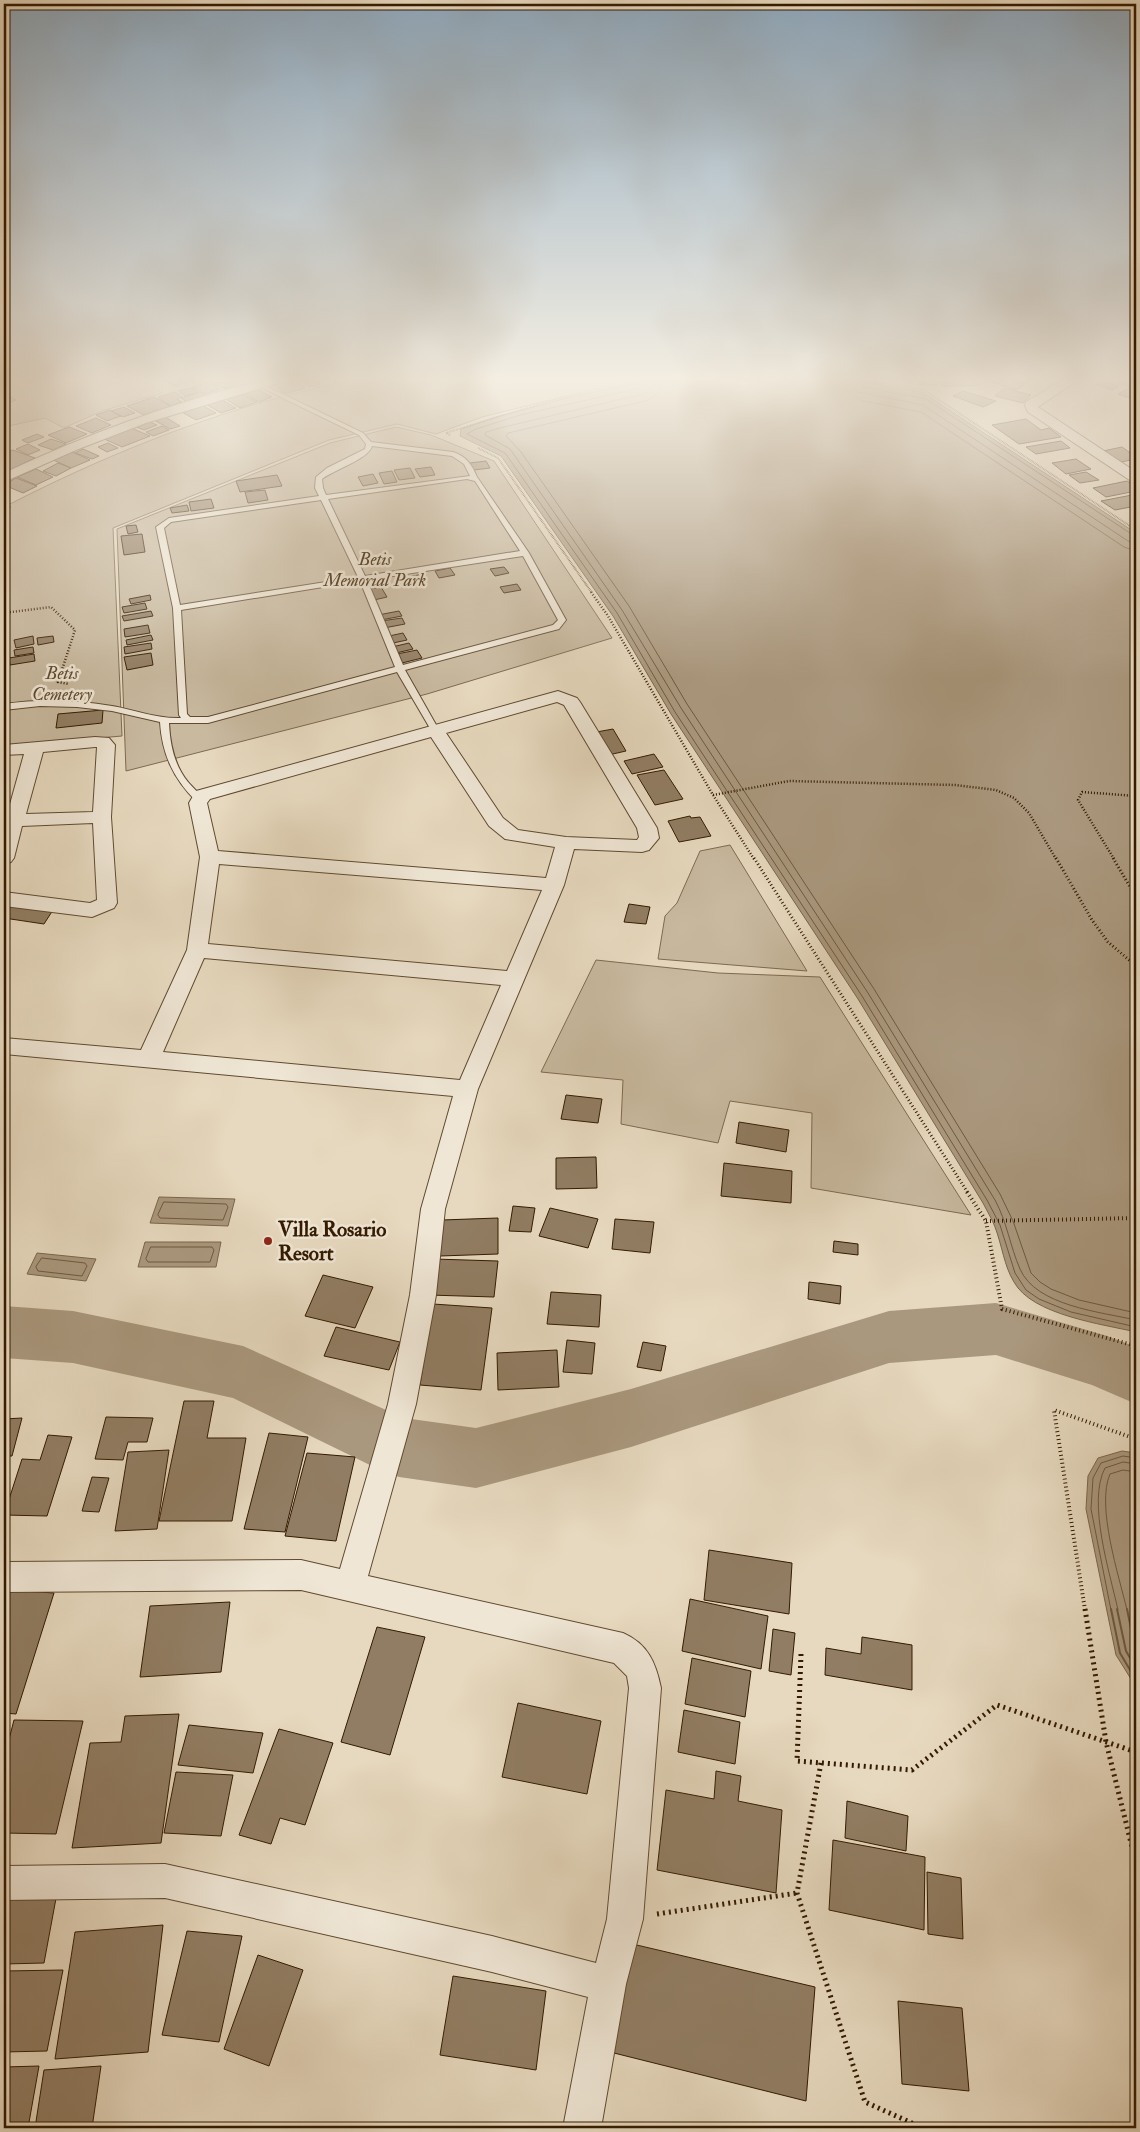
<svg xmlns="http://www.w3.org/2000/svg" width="1140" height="2132" font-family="'IM FELL Double Pica',serif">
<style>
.green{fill:#c8b99f;stroke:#7e6a50}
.water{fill:#aa987e;stroke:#7a664c}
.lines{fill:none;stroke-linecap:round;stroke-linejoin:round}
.shore-far1{stroke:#6e593f;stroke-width:1}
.shore{stroke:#6e593f;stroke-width:2}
.river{fill:#aa987e;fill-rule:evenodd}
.building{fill:#917d63;stroke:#331a00}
.lane-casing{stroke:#604a30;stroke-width:2}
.street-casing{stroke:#604a30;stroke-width:2}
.path-far4{stroke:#331a00;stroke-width:2;stroke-dasharray:0.5 1;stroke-linecap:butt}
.path-far3{stroke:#331a00;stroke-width:2.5;stroke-dasharray:1 2;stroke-linecap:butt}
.path-far2{stroke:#331a00;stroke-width:3;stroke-dasharray:1 2.5;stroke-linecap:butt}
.path-far1{stroke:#331a00;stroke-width:4;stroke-dasharray:1 3;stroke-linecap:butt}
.path{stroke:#331a00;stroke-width:5;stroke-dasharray:2 4;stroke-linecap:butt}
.lane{fill:#efe6d5;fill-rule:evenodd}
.street{fill:#efe6d5;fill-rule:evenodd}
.poi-dot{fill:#8f2418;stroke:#efe6d5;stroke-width:2}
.labels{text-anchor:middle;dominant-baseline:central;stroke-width:5;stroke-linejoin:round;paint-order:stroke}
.far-park-label{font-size:18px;font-style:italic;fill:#604a30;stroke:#efe6d5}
.poi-label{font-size:21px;font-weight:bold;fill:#331a00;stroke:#efe6d5;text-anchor:start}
</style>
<rect width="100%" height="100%" fill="#e7d9bf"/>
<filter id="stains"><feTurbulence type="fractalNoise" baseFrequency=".004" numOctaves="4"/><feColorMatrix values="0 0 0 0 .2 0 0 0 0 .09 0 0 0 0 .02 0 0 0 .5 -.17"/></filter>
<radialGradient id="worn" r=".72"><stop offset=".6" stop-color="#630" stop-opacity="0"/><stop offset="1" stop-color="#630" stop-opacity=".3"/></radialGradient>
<path class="green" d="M134 379 158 389 162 393 102 411 64 428 45 418 4 427V380Z
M356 379H609L615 384 482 417 436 434 397 424 329 440 113 528 122 736 4 746V511L11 507 8 505C119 448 234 404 356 379Z
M396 427 431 435 494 461 612 638 427 694 126 771 117 529 330 443Z
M730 845 807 971 658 959 665 916 677 903 700 851Z
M596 960 718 973 820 977 971 1215 811 1188 812 1113 730 1101 718 1143 621 1124 623 1080 541 1072Z"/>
<path class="water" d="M655 379H847L922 392 1136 533V1332C1102 1324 1032 1315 1014 1282 1004 1266 1002 1245 995 1227 992 1219 987 1211 983 1203L858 999 671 714 613 616 501 456 460 436 461 429 496 417 563 399Z
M159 1197 235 1199 228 1226 150 1223Z
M145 1242H221L216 1267H138Z
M37 1253 96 1259 86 1281 27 1274Z
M1122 1451 1136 1453V1687L1116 1655 1086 1509 1088 1476 1098 1458Z"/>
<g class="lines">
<path class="shore-far1" d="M649 379 645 387 520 415 476 429 467 434 505 453 617 613 675 712 862 996 987 1200 1000 1225 1015 1273 1026 1290 1039 1299 1071 1312 1136 1327
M655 379 653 387 647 393 500 428 486 432 485 435 510 449 622 610 681 708 868 993 995 1200C1007 1222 1010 1246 1020 1269 1036 1306 1101 1312 1136 1320
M662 379 660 391 649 400 508 433 506 436 521 452 629 606 687 704 874 989 1000 1194 1013 1221 1031 1273 1040 1282 1051 1289 1079 1300 1136 1313
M844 379 847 389 854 396 863 401 921 412 1124 547 1136 551
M852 379 853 387 859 392 923 405 1128 541 1136 543
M858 379 862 387 926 399 1136 537
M164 1202 226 1204 228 1207 223 1220 160 1218 158 1215Z
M151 1247H212L214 1250 210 1262H148L146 1259Z
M42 1258 85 1263 87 1266 82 1276 38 1271 36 1267Z
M1111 1610 1091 1509 1093 1478 1101 1463 1123 1456 1136 1458
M1118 1610C1110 1573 1087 1502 1105 1468L1123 1462 1136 1464
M1127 1610C1119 1576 1096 1506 1110 1474L1123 1470 1136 1472"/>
<path class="shore" d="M1111 1609 1120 1653 1136 1680
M1117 1609 1126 1651 1136 1668
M1127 1609 1136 1653"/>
<path class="river" d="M996 1303 1107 1336 1136 1347V1404L1092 1385 996 1355 889 1363 631 1447 476 1488 399 1477 376 1468 233 1398 73 1363 4 1358V1306L73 1311 243 1346 404 1418 476 1428 631 1389 889 1311Z"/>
</g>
<path class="building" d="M177 379H193L176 386 168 383Z
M219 379H236L240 382 226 389 211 383Z
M300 379H314L320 384 309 387Z
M918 379H935L937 385H919Z
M938 379H958L961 386H941Z
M960 379H975L978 385 963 386Z
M1029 379 1032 380 1016 390 986 380Z
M1107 379H1136V382L1128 386Z
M293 380 305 388 285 394 274 385Z
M1103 381 1119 386 1112 390 1095 384Z
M208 382 220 389 205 394 192 387Z
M191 388 198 392 185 396 178 391Z
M1004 388 1031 395 1023 403 995 396Z
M1129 388 1136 390V400L1118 394Z
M257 389 272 397 259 402 244 393Z
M963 391 996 401 983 407 953 396Z
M175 392 182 397 177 399 182 402 170 406 158 397Z
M200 392 209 398 190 404 181 398Z
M240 393 257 402 240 408 224 398Z
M4 394 16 400 4 405Z
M154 397 171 406 144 415 127 406Z
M219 398 236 408 221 413 204 403Z
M200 404 216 413 196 420 180 411Z
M124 407 135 413 123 417 111 411Z
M110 410 121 416 107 421 96 415Z
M162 415 180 426 170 429 152 419Z
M96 418 111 425 92 433 76 426Z
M1026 419 1041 430 1049 428 1061 437 1019 444 992 425Z
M147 421 157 425 144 430 134 426Z
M162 426 169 430 153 436 146 432Z
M69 427 87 434 66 443 48 435Z
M129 427 150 436 122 447 102 438Z
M37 434 44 437 28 443 22 440Z
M51 439 66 444 53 450 38 445Z
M1061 441 1070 448 1036 454 1026 447Z
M108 443 118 448 107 452 98 447Z
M28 444 40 450 28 455 16 449Z
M1122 447 1136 457V459L1121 462 1103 451Z
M83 449 99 456 92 459 75 453Z
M13 450 35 458 4 473V452Z
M68 450 90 460 71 468 49 458Z
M1076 459 1091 469 1066 474 1052 463Z
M486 461 490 468 474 470 470 463Z
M58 463 71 468 56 476 43 471Z
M431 467 435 475 420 477 415 469Z
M410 468 415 478 399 480 394 470Z
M36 469 53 477 36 485 17 477Z
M392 471 397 482 384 484 379 473Z
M1086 472 1099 480 1080 483 1069 475Z
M373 474 378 483 363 486 358 477Z
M277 475 282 486 240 492 236 481Z
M16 478 37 486 23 493 4 485Z
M1127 481 1136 487V491L1106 497 1093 488Z
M265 490 268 500 248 503 245 492Z
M1132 495 1136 498V506L1115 510 1101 501Z
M211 499 214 508 191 511 189 502Z
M187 505 189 511 172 513 170 508Z
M136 525 138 532 128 534 126 526Z
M142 534 145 552 124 555 121 536Z
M504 567 509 573 495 576 490 569Z
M450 568 455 575 439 578 435 571Z
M423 574 427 581 412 583 408 577Z
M517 584 521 590 504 593 500 587Z
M381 587 387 597 374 600 369 589Z
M150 595 151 600 131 604 129 599Z
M145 603 147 609 124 613 122 607Z
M151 611 153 616 124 621 122 616Z
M399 611 402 616 381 620 378 615Z
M402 618 405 624 384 628 381 621Z
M148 625 150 633 125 637 124 629Z
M403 633 407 640 393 643 389 636Z
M151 635 153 640 127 645 126 640Z
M33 636 34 644 16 648 14 640Z
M53 636 54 642 38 645 37 638Z
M151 643 152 649 125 654 124 647Z
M409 643 413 649 396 653 392 647Z
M33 647 34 653 15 656 14 650Z
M417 650 422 658 402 663 397 654Z
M151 653 153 665 127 670 124 657Z
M34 654 35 661 10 665 9 658Z
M103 710 102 723 56 728 58 714Z
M613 729 626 751 604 756 591 733Z
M654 754 663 767 632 774 624 761Z
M664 770 683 799 655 805 637 775Z
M690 816 691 818 700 817 711 836 679 842 668 821Z
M4 904 53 910 44 924 4 918Z
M629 904 650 907 646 924 624 922Z
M566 1095 602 1099 598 1123 561 1119Z
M739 1122 789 1130 786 1152 736 1143Z
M596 1157 597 1188 556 1189V1158Z
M724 1163 792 1171 791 1203 721 1196Z
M513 1206 535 1208 531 1232 509 1231Z
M550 1208 598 1219 588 1248 539 1236Z
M498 1218V1254L440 1256 442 1220Z
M615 1219 654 1222 650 1253 612 1249Z
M834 1241 858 1244V1255L833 1252Z
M434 1259 498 1261 494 1297 429 1295Z
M323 1275 373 1287 355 1328 305 1316Z
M809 1282 841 1286 840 1304 808 1299Z
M551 1292 601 1295 599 1327 547 1324Z
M433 1304 492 1308 481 1390 420 1385Z
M336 1327 400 1342 389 1370 324 1356Z
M567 1340 595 1343 592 1374 563 1372Z
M643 1342 666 1346 661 1371 637 1367Z
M557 1350 559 1387 498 1390 497 1353Z
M184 1401H214L207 1438H246L232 1521H159Z
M106 1417 153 1418 147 1442H128L123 1460 95 1459Z
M22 1418 12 1456H4V1419Z
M269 1433 308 1437 285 1532 244 1529Z
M48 1435 72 1437 47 1516 4 1515 22 1459 40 1460Z
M169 1450 157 1529 115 1531 128 1452Z
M307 1453 355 1457 336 1541 285 1536Z
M92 1477 109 1478 99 1512 82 1511Z
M709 1550 792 1563 789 1614 704 1600Z
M9 1590 54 1593 16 1714 4 1713V1607Z
M690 1599 768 1616 761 1669 682 1651Z
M230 1602 221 1672 140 1677 150 1606Z
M377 1627 425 1637 390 1755 341 1742Z
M773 1629 795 1633 791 1675 769 1671Z
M862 1637 912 1645V1690L825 1675 826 1648 861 1654Z
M692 1658 751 1671 745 1717 685 1704Z
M518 1703 601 1721 587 1794 502 1777Z
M684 1710 740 1722 735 1764 678 1752Z
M179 1714 161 1843 72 1848 90 1743 121 1742 125 1716Z
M14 1720 83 1721 56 1834 4 1833V1759Z
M189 1725 263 1733 253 1773 178 1765Z
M279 1729 333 1743 305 1825 280 1818 271 1844 239 1835Z
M716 1771 741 1776 738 1801 782 1810 776 1893 657 1870 666 1790 714 1799Z
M176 1772 233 1775 221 1836 164 1833Z
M847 1801 908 1816 906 1851 845 1838Z
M833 1840 925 1857 924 1930 829 1910Z
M927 1872 961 1878 963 1939 928 1934Z
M57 1893 44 1963 4 1964V1896Z
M163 1925 148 2052 55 2059 75 1932Z
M187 1931 242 1936 219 2042 162 2035Z
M624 1942 815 1987 806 2101 606 2051Z
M258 1955 303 1970 269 2066 224 2049Z
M63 1970 47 2051 4 2052V1971Z
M453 1976 546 1991 536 2070 440 2055Z
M898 2001 962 2008 969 2091 902 2084Z
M39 2066 28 2128H4V2067Z
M101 2066 92 2128H35L44 2070Z"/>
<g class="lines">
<g class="lane-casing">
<path id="lane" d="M258 384H262L363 433 371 442 453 452C466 456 472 465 477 477L529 553 566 620 559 629 405 670 439 730 438 732 435 733 431 730 397 672 208 723H169C170 744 174 765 188 782 193 788 199 793 204 799L199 802 196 801C173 778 162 754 160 722L112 711 77 707 40 706 4 710V704C39 699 77 700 112 706 135 710 158 719 181 718L179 715 173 608 156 527 169 518 319 496 315 488 316 477 327 468 365 449 366 444 359 435 258 386ZM372 446 452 456 464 464 470 476 326 495 323 488 322 479C333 470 369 459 372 446ZM467 479 475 481 520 551 365 576 328 499ZM321 500 358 577 180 605 164 528 171 522ZM523 556 558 620 553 625 403 665 367 580ZM360 581 395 667 208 717H190L187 714 181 610Z"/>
</g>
<g class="street-casing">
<path id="street" d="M268 379H292L146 423 76 450 4 482V473C89 433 177 401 268 379Z
M1064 379H1079L1038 407 1136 472V482L1131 481 1028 412 1025 405 1026 402Z
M558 691 577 698 580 702 657 828 659 838 649 850 642 852 574 849 564 885 478 1089 445 1209 436 1295 416 1404 368 1576 623 1633C648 1644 656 1663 661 1688L643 1919 626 1984 601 2128H563L588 1997 492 1972 165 1898 4 1900V1866L165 1864 492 1936 596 1963 607 1919 629 1688 627 1676 614 1663 301 1590 4 1592V1562L301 1560 340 1569 388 1404 410 1295 421 1209 453 1096 4 1054V1038L141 1050 187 950 200 857 189 803 196 791ZM557 702 564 705 637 828 639 837 637 840 566 837 518 830 503 818 446 733ZM431 737 489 826 505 839 555 847 546 878 218 851 207 803 210 799ZM219 864 542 890 507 971 208 944ZM204 958 501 985 460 1080 163 1052Z
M95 737 109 738 115 745 111 817 117 903 114 908 92 917 4 906V892L90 903 97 900 93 823 22 826 14 858 11 862 4 864V815H7L24 754 4 755V745ZM95 747H97L93 812 26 814 43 752Z"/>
</g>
<path class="path-far4" d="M861 379 924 390 1136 530
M450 435 446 433 546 402 648 379
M478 448 498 458 592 593"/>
<path class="path-far3" d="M591 592 608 616 713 795 754 859
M4 613 51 607 75 630 58 682 69 684
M713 795 789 781 955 785 996 790 1014 798 1029 813 1056 859
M1114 859 1078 800 1082 792 1136 796"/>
<path class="path-far2" d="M754 858 968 1193
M1056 858 1092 920 1108 942 1136 966
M1113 858 1136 897"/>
<path class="path-far1" d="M967 1192 986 1221 1002 1309 1136 1346
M986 1221 1136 1218
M1085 1610 1054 1410 1136 1439"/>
<path class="path" d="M1085 1609 1106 1742 1136 1863
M801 1654 797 1761 912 1770 997 1705 1136 1752
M821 1763 797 1893 865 2102 923 2128
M657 1914 797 1893"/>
<use href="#lane" class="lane"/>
<use href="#street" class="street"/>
</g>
<linearGradient id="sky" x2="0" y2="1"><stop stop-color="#8fa9be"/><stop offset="0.56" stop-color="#f4eee2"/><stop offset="1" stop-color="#f4eee2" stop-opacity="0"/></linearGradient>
<rect width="1140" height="678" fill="url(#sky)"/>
<circle class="poi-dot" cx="268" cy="1241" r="5"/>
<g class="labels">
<g class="far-park-label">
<text x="375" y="559">Betis<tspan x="375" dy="21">Memorial Park</tspan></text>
<text x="62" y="673">Betis<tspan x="62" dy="21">Cemetery</tspan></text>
</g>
<g class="poi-label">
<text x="278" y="1229">Villa Rosario<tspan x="278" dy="24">Resort</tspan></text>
</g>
</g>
<rect width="1140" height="2132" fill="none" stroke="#e7d9bf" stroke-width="20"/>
<rect x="5" y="5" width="1130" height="2122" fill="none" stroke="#331a00" stroke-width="2.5"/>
<rect x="10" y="10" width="1120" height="2112" fill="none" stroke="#331a00"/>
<rect width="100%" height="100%" filter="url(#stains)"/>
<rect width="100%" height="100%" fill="url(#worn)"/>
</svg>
